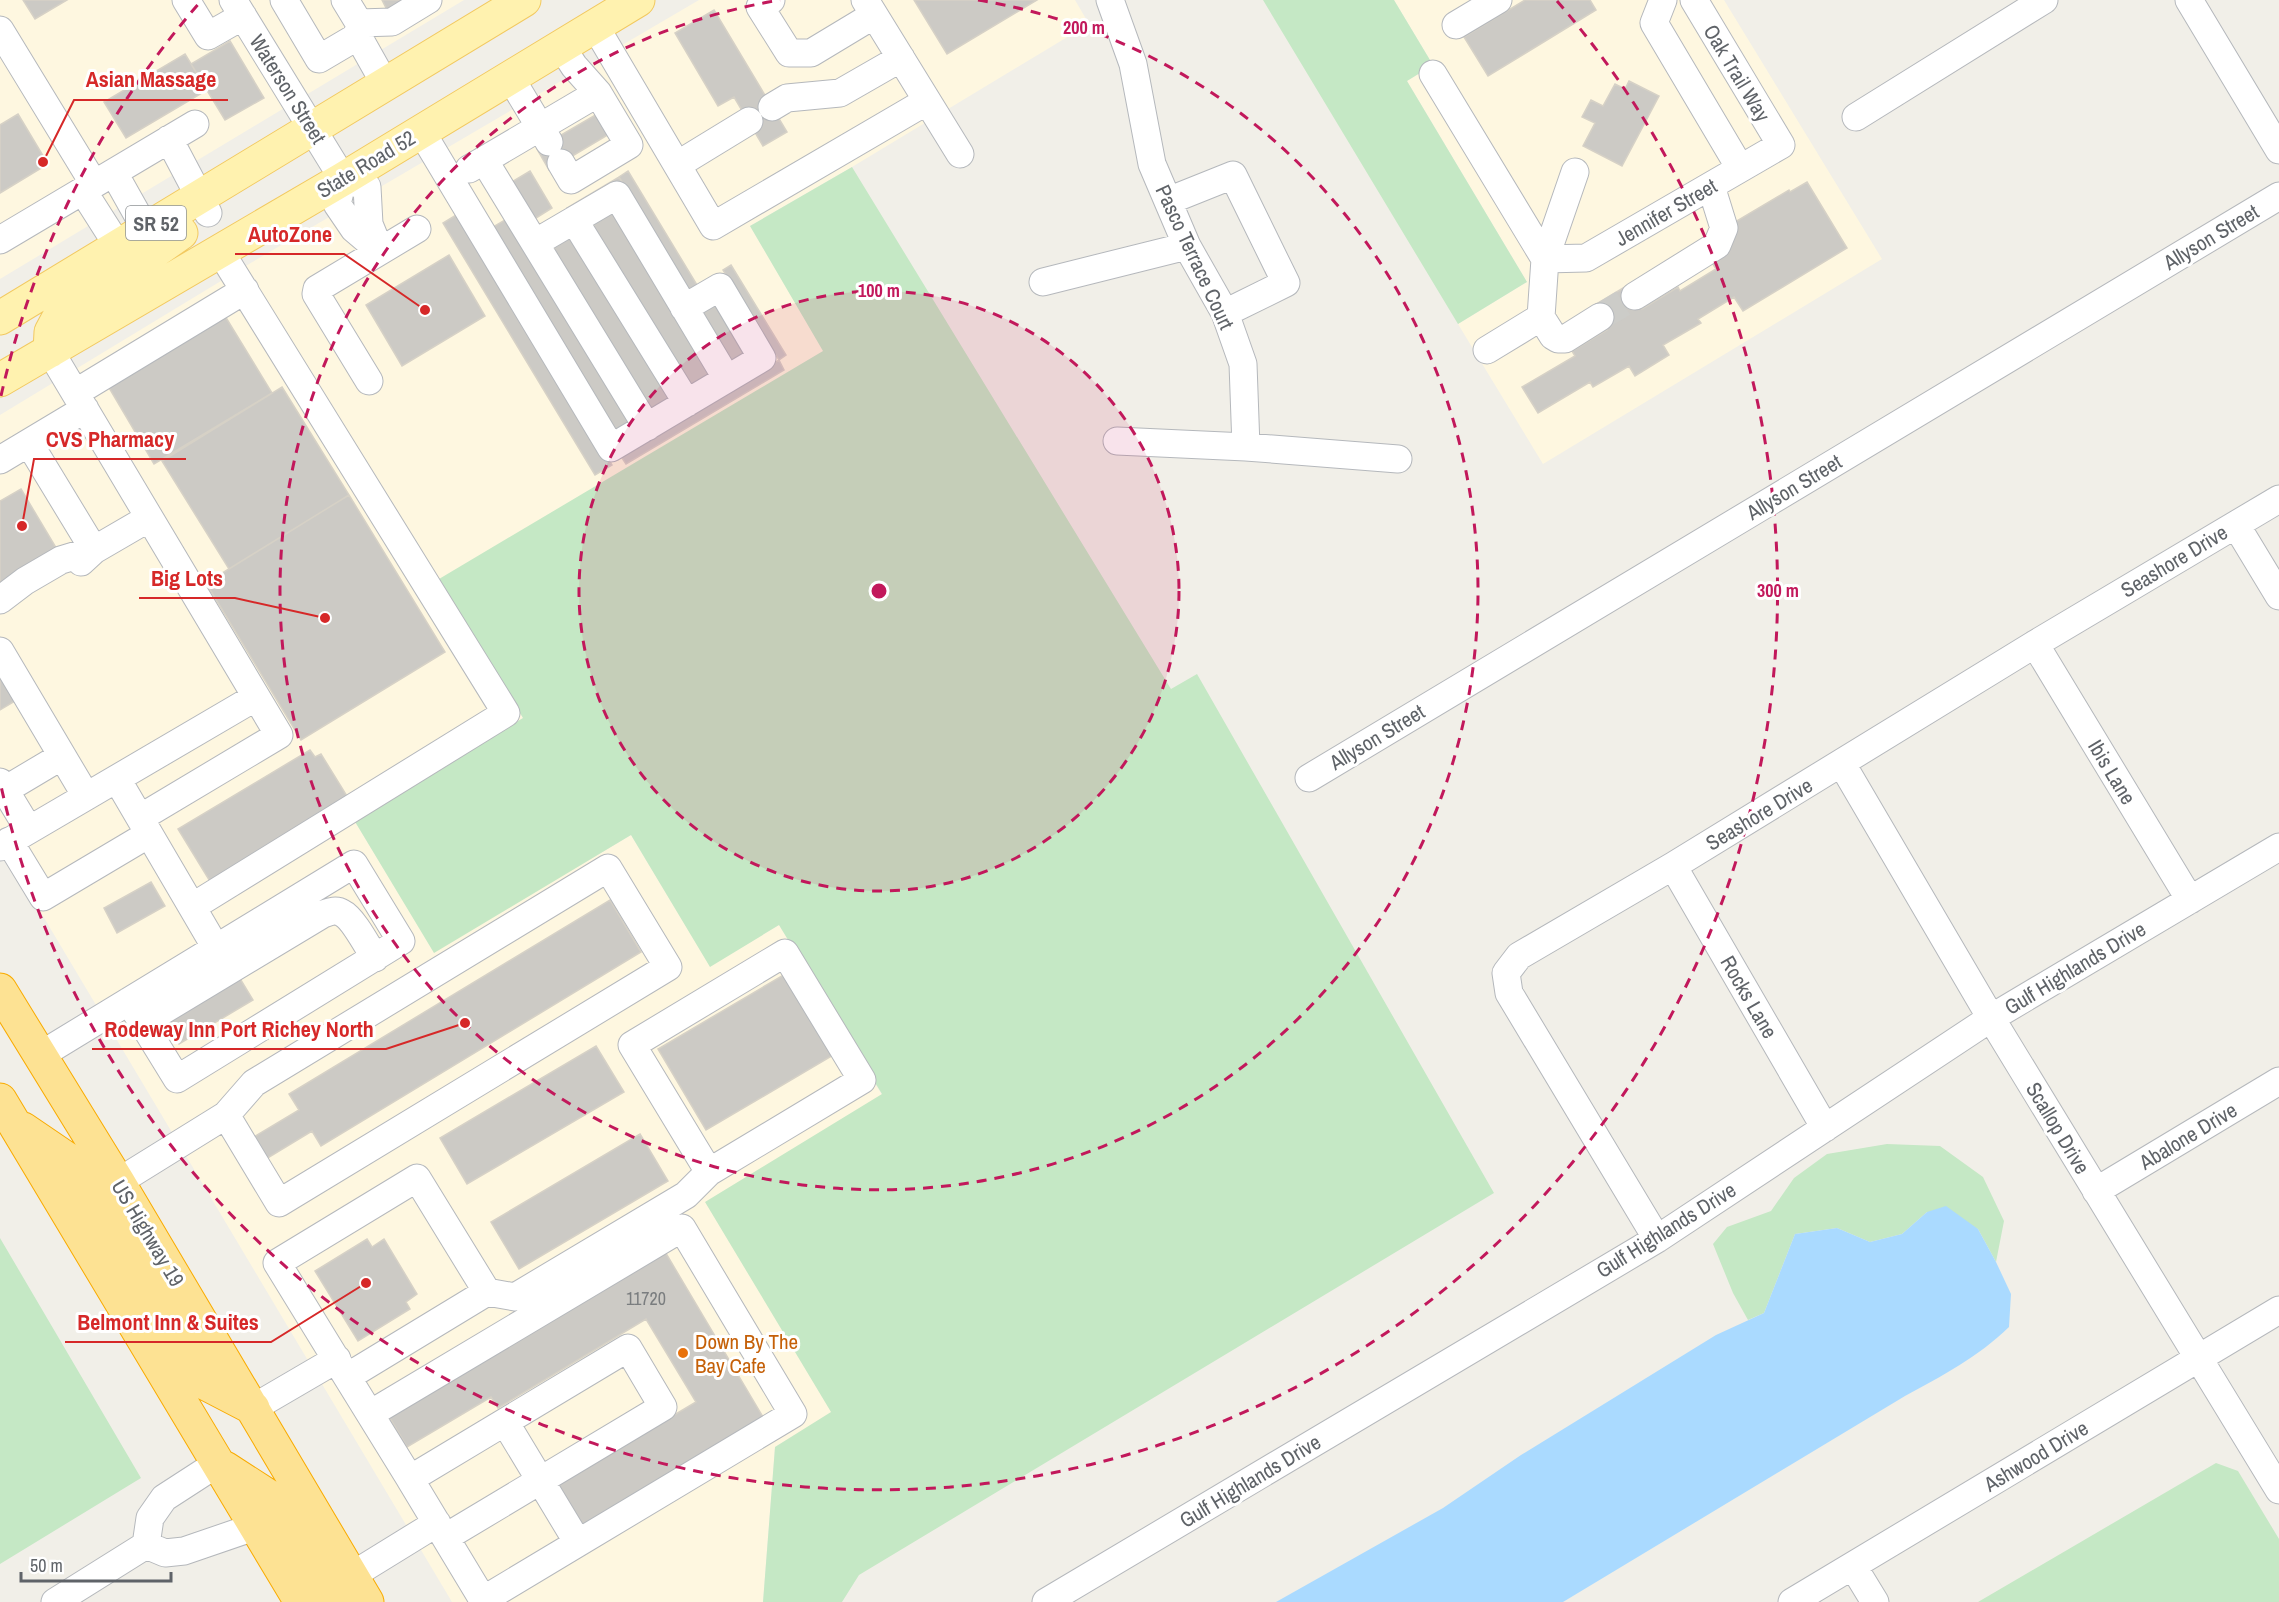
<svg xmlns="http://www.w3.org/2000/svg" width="2279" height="1602" font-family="'Archivo Narrow',sans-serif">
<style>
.commercial{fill:#fef7e0}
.green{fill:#c5e8c5}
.water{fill:#aadaff}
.building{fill:#cccac5;stroke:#d6d1c6;stroke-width:1.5}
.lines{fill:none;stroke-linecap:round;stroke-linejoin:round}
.minor-tunnel{stroke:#ccccc8;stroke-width:27;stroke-dasharray:27 14;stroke-linecap:butt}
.minor-casing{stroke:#b5b8bc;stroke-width:29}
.major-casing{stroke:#f2c960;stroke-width:35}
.highway-casing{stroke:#f9ab00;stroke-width:35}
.minor{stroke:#fff;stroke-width:27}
.major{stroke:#fff2af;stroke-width:33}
.highway{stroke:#fde293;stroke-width:33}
.ring{fill:none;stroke:#c2185b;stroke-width:3;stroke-dasharray:10 8}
.food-dot{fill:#e8710a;stroke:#fff;stroke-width:2}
.labels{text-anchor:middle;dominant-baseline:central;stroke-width:6;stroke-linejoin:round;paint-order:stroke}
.number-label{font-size:18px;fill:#7a7d7f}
.shield{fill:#fff;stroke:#8f9295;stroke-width:1.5}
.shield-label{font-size:20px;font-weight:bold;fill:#5f6368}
.street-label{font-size:21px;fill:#5f6368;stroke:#fff}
.food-label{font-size:21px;fill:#c56008;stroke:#fff;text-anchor:start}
.centre{fill:#c2185b;stroke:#fff;stroke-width:3}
.ring-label{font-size:18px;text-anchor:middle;font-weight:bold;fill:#c2185b;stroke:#fff;stroke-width:6;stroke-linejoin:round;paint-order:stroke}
.leader{fill:none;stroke:#d62828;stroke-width:2}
.callout-dot{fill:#d62828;stroke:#fff;stroke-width:2}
.callout-label{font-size:22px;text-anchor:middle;font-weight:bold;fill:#d62828;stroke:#fff;stroke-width:6;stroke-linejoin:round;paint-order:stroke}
</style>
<rect width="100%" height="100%" fill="#f1efe8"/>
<path class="commercial" d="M0 0H464L0 279Z
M699 0H1075L1089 24 852 167 750 226 824 351 440 579 523 718 354 820 434 952 631 835 710 966 779 925 882 1095 706 1202 832 1412 775 1447 763 1602H452L0 844V415L249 264Z
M1394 0H1724L1882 259 1543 464 1458 324 1527 282 1407 81 1433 65Z"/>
<path class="green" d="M1263 0H1394L1433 65 1407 81 1527 282 1458 324Z
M852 167 1171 689 1197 674 1494 1193 859 1575 842 1602H763L775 1447 831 1412 705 1202 882 1094 779 925 710 967 631 835 434 953 354 820 523 718 439 579 823 351 750 226Z
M1887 1144 1940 1146 1983 1177 2004 1221 1996 1262 1978 1229 1927 1212 1902 1234 1870 1242 1837 1228 1795 1234 1764 1313 1748 1320 1733 1293 1713 1244 1727 1227 1771 1211 1794 1178 1827 1154Z
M0 1238 141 1478 0 1564Z
M2216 1463 2238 1471 2279 1539V1602H1978Z"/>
<path class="water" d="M1946 1206 1978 1229 1996 1262 2011 1294 2009 1327C1978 1357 1942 1376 1905 1396L1563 1602H1276L1443 1508 1521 1455 1716 1335 1764 1313 1795 1234 1837 1228 1870 1242 1902 1234 1927 1212Z"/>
<path class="building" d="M23 0H67L35 19Z
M382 0H403L387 10Z
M914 0H1037L947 54Z
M1525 0H1590L1596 10 1488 76 1464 37Z
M714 10 787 132 763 146 734 97 718 106 675 33Z
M230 41 264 98 225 120 191 64Z
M185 54 207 90 126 138 104 102Z
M1629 81 1659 96 1622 166 1583 146 1595 123 1582 117 1591 100 1603 106 1615 84 1625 89Z
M604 110 616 130 549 170 537 149Z
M18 114 48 164 0 193V125Z
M530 171 552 208 533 220 510 183Z
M628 171 697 285 688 290 619 177Z
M619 177 622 182 570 213 567 208Z
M1807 182 1847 248 1743 311 1734 297 1698 319 1701 323 1663 345 1669 355 1635 376 1629 366 1593 387 1590 382 1538 413 1522 387 1575 356 1572 351 1607 330 1593 306 1628 285 1642 309 1678 287 1680 291 1716 269 1708 256 1733 241 1728 233 1730 225 1789 190 1790 192Z
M614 209 714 376 689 391 589 224Z
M461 212 612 465 595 475 443 223Z
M510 217 633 422 616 432 493 227Z
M573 236 672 401 651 414 552 249Z
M449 255 485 316 402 366 366 305Z
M731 265 786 355 779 360 723 270Z
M715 298 748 355 731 365 698 309Z
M225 316 272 393 154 464 108 386Z
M779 360 784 370 626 464 620 455Z
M282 387 349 495 229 569 162 461Z
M21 489 58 551 0 586V501Z
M349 495 445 652 301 740 206 583Z
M0 676 15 701 0 710Z
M310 750 315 757 321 754 350 801 211 883 178 829Z
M151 882 165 906 117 933 104 908Z
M610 900 641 952 321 1146 312 1131 266 1159 252 1138 299 1110 289 1094Z
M236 972 253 1000 179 1044 162 1017Z
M787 973 835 1054 706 1130 658 1049Z
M596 1046 624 1092 467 1184 440 1138Z
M640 1134 668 1181 519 1269 491 1222Z
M367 1239 372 1247 384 1239 417 1294 406 1302 410 1309 358 1341 315 1271Z
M664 1250 766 1422 579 1534 552 1488 696 1402 646 1319 498 1408 491 1397 407 1447 388 1415Z"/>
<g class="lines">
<path class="minor-tunnel" d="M1600 317 1635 296"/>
<g class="minor-casing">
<path id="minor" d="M186 0 208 36 243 16
M233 0 343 179
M284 0 319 59 358 36 385 84
M345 0 359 23 358 36
M771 0 760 7 789 53H811L874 15
M865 0 960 154
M1110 0 1133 64 1152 164 1187 246 1225 313 1243 364 1246 447
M1663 0 1654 23 1740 168
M2189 0 2279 150
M359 23 392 22 428 0
M1456 25 1498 0
M595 26 713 226 927 101
M0 30 94 184
M561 46 574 66 598 93 629 145 571 180 561 163
M1433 74 1545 259
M510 77 549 142
M772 107 787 98 840 93 901 58
M1856 117 2044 0
M421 131 611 448 762 358 720 287 684 308
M169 139 208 213
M484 160 647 427
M677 165 749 121
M469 169 598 93
M1575 172 1545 259 1541 317 1553 336 1558 339H1565L1600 317
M114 173 146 230
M343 179 367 187 369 224 380 251 354 229 337 204Z
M83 191 118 246
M1168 201 1233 175 1286 283 1225 313
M574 220 687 403
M0 240 195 124
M535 243 617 195 727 379
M1545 259 1586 258 1781 145 1694 0
M1043 282 1187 246
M1635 296 1717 245 1724 228 1711 186
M1487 350 1541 317
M50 351 279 735 140 818
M369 381 316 294 317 289 417 229
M75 393 245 290
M1117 441 1246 447 1398 459
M0 460 85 409
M2236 525 2279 596
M81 562 94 550 149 518
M0 600 25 581 61 560 94 550 29 443
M2035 644 2190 900
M0 651 86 796
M1842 764 1991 1018 2279 1490
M1309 778 2279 196
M117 779 216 948
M0 782 29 830
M5 790 62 756
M9 841 43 897 149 834
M0 847 256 697
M1673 866 1825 1128
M192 907 506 713 220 251
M785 953 862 1080 709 1172 632 1045Z
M142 1023 323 914C329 912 336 909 342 913 353 918 368 947 375 958
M39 1056 354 864 401 941 177 1079 129 1001
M118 1182 226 1115 254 1083 608 868 668 967 279 1203 226 1115
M2096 1191 2279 1081
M1657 1239 1509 993 1506 973 1519 956 1673 866 2035 644 2279 499
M487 1292 417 1178 277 1263 347 1377 487 1292 515 1297 686 1195 709 1172
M347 1377 410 1479
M253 1408 337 1359
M370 1414 682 1228 793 1414 578 1543
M446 1537 663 1407 628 1348 410 1479 483 1600 578 1543 505 1422
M146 1545 165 1553 184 1551 257 1526
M1853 1566 1875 1602
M351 1576 437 1523
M55 1602 146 1545 150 1518 164 1498 218 1463
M1046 1602 1657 1239 1991 1018 2279 847
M1792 1602 2279 1310"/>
</g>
<g class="major-casing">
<path id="major" d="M0 318 524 0
M50 351 51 332 58 319 181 233
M0 380 343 179 638 0"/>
</g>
<g class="highway-casing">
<path id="highway" d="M0 990 118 1182 367 1602
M0 1100 301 1602
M23 1129 70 1161 203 1382 253 1408
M225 1468 273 1499 336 1602"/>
</g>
<use href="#minor" class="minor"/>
<use href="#major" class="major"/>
<use href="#highway" class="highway"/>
</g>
<circle cx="879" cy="591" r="300" fill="#c2185b" fill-opacity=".12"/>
<g class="ring">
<circle cx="879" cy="591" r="300"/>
<path d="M978 0A599 599 0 1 1 780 0"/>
<path d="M1 396A899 899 0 0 1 201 1M1557 1A899 899 0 1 1 1 786"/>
</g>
<circle class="food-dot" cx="683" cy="1353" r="6"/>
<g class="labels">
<g class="number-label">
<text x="646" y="1298">11720</text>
</g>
<rect class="shield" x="126" y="206" width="60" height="34" rx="4.5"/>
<g class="shield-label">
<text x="156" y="223">SR 52</text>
</g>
<g class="street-label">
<text transform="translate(1737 73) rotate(59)">Oak Trail Way</text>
<text transform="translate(288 89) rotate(58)">Waterson Street</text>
<text transform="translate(366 164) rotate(-31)">State Road 52</text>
<text transform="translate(1666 212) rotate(-30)">Jennifer Street</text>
<text transform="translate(2211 237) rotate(-31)">Allyson Street</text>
<text transform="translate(1195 257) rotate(65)">Pasco Terrace Court</text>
<text transform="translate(1794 487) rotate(-31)">Allyson Street</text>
<text transform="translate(2174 561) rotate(-31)">Seashore Drive</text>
<text transform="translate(1377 737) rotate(-31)">Allyson Street</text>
<text transform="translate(2112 772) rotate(59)">Ibis Lane</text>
<text transform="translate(1759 814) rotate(-31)">Seashore Drive</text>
<text transform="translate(2075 968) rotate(-31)">Gulf Highlands Drive</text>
<text transform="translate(1749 997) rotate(60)">Rocks Lane</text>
<text transform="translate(2058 1128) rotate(59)">Scallop Drive</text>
<text transform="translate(2188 1136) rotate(-31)">Abalone Drive</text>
<text transform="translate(1666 1230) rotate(-32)">Gulf Highlands Drive</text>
<text transform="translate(148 1233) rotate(59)">US Highway 19</text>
<text transform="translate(2036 1456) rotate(-31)">Ashwood Drive</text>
<text transform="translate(1250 1481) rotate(-31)">Gulf Highlands Drive</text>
</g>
<g class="food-label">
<text x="695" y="1341">Down By The<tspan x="695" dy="24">Bay Cafe</tspan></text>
</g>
</g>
<circle cx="879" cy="591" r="9" class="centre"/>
<g class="ring-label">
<text x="1084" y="34">200 m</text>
<text x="879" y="297">100 m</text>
<text x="1778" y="597">300 m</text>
</g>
<path class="leader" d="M43 162L74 100H228M425 310L344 254H235M22 526L34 459H186M325 618L235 598H139M465 1023L386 1049H92M366 1283L271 1342H65"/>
<g class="callout-dot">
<circle cx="43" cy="162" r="6"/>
<circle cx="425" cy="310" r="6"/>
<circle cx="22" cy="526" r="6"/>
<circle cx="325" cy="618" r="6"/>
<circle cx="465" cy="1023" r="6"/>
<circle cx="366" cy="1283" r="6"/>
</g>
<g class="callout-label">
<text x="151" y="87">Asian Massage</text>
<text x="290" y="242">AutoZone</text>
<text x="110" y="447">CVS Pharmacy</text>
<text x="187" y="586">Big Lots</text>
<text x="239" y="1037">Rodeway Inn Port Richey North</text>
<text x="168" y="1330">Belmont Inn &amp; Suites</text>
</g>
<path d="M21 1572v9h150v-9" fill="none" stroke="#5f6368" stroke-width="3"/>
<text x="30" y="1572" font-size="18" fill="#5f6368" stroke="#ffffff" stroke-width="4.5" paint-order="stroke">50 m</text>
</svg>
